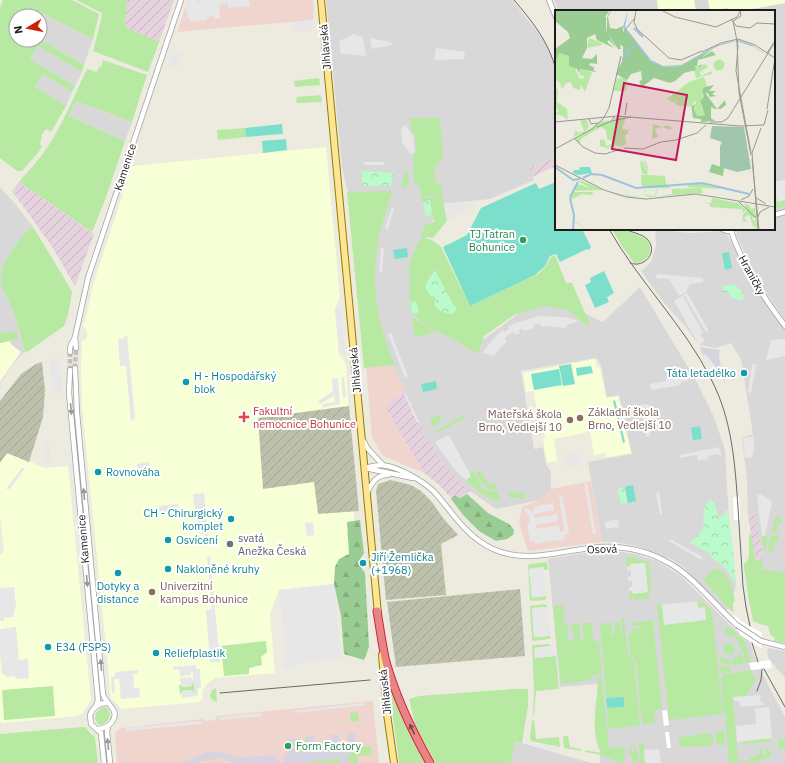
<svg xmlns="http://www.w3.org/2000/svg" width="785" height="763" font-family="'IBM Plex Sans',sans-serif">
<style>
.residential{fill:#d9d8d8}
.commercial{fill:#efd5ce}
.industrial{fill:url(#industrial-furrows)}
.education{fill:#f7ffd7}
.construction{fill:url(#construction-furrows)}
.grass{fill:#b8e9a3}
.forest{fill:url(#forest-firs)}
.park{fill:url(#park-crowns)}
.pitch{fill:#7bdfcc}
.parking{fill:#e7e7e7}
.plaza{fill:#d7d4e2}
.pier{fill:#fff}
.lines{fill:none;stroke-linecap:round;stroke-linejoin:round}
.minor-tunnel{stroke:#c3c1b9;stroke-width:4.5;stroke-dasharray:4.5 2;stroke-linecap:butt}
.minor-casing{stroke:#a2a2a2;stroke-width:6}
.major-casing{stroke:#927e00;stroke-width:8}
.highway-casing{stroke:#d8203b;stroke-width:9}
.minor{stroke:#fff;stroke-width:4.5}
.major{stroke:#fde594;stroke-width:6}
.highway{stroke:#e78584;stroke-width:7}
.tram{stroke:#696969;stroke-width:1}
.minor-bridge-casing{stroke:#a2a2a2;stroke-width:6;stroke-linecap:butt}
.minor-bridge{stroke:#fff;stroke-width:4.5}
.oneway{fill:#989898}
.oneway2{fill:#774b4a}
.leisure-dot{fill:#2e9e5b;stroke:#fff;stroke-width:1.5}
.culture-dot{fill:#0f9aa8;stroke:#fff;stroke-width:1.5}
.health-dot{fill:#e0444e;stroke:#fff;stroke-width:1.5}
.education-dot{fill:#8d6e63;stroke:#fff;stroke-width:1.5}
.worship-dot{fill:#6b7280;stroke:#fff;stroke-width:1.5}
.labels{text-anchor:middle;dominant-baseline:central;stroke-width:4;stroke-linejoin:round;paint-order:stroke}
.street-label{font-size:11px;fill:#1b1b1b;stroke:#fff}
.leisure-label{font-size:11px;fill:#27864d;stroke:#fff;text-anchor:end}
.culture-label{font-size:11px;fill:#0d838f;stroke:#fff;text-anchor:start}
.health-label{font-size:11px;fill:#be3a42;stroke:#fff;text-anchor:start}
.education-label{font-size:11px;fill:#785e54;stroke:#fff;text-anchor:start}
.worship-label{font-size:11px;fill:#5b616d;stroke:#fff;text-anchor:start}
.inset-river{fill:none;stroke:#9ec2dc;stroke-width:2}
.inset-road{fill:none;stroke:#999891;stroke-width:1}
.view{fill:#c2185b;fill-opacity:0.15;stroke:#c2185b;stroke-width:2}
.inset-edge{fill:none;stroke:#1b1b1b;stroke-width:2}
</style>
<defs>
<pattern id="industrial-furrows" width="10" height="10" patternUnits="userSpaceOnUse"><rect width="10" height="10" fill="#e6d1de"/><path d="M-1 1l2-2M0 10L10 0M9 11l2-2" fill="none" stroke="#c5b3be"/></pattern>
<pattern id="construction-furrows" width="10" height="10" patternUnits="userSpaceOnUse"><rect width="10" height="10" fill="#bdc1ab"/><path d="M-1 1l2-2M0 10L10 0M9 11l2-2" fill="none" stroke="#a2a593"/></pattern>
<pattern id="forest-firs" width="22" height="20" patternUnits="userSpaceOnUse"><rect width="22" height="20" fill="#99cd93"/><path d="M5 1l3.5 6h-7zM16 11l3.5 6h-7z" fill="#83af7e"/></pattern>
<pattern id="park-crowns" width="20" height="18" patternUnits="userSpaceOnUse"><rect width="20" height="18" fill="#bafacb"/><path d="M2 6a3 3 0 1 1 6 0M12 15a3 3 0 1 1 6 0" fill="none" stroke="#9fd6ae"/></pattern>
</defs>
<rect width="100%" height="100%" fill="#edebe0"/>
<path class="residential" d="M326 0H512L543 39 553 61 556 77V157L529 168 534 180 490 199 439 204 416 264 476 345 529 306 564 304 603 322 640 287 695 379 713 415 725 449 729 520 733 550 736 584 731 606 726 611 684 568 671 559 636 546 614 542H602L588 462 632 454 619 395 607 397 601 366 596 358 521 371 534 449 543 447 546 464 551 472V489L541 500 496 509 470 491 444 465 425 436 392 363 380 331 342 167Z
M554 0H785V321L755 275 736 234 738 229H774V11H559Z
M42 13 93 39 84 65 40 39V17Z
M38 46 82 72 75 86 30 59Z
M43 74 72 92 66 106 35 87Z
M76 101 132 122 125 141 69 116Z
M0 187 17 206 33 227 29 229 18 243 5 263 13 309 24 349 27 352 23 353 14 363 0 384Z
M655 229 690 233 720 231 724 232 728 236 732 243 756 288 769 309 785 330V573L762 570V565L755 513 748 515 747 481 742 438 753 434 741 359 731 343 716 348 699 345 685 326 664 303 641 271 651 262 656 246Z
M596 551H611L632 553 657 561 681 576 721 616 738 632 749 639 754 655 768 685 785 717V763H600L599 684 560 687 548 559Z
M768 648 785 651V678L769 659 767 651Z
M515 741 522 743 591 763H511Z"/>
<path class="commercial" d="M188 0H313L314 10 313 20 177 32Z
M392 363 405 390 385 407 424 473 383 456 372 437 366 365Z
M591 481 602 542 528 551 519 523 522 507 541 500 551 489Z
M373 701 379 763H117L115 734 116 732 121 728 203 719 205 721 215 720 217 716Z"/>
<path class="industrial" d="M127 0H174L159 42 125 27Z
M556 157V166L532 177 529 168Z
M19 182 94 234 75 286 51 245 12 191Z
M405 390 425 436 444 465 470 491 454 501 438 484 424 473 385 407Z
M755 513 762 552 761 553 762 559 755 560 748 515Z"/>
<path class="education" d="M657 0H694L696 11H658Z
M708 0H785V3L741 11H732L728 8 710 11Z
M326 147 340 296 335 308 339 354 346 364 357 571 334 584 279 590 270 614 275 673 215 678 206 685 203 690 202 699 199 702 122 709 111 698 82 407 81 366 82 341 87 338V330L83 327V322L85 323 93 285 132 166Z
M10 341 11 344 21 352 0 382V343Z
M595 359 597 368 600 367 606 398 618 396 631 453 606 457 605 453 594 455 590 431 585 432V433L554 439 557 461 547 463 543 439 545 438 544 430 539 431 534 391 526 392 523 373Z
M40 376 29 461 44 468 68 466 91 700 83 713 78 716 3 723 0 721V555L4 552 0 515V459L19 407 18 377Z"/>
<path class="construction" d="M42 362 45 391 43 417 29 462 7 453 0 463V401L21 374 36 364Z
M349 406 359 511 318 514 314 482 263 489 258 418Z
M391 480 411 485 421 491 432 502 443 518 458 535 441 544 446 595 386 600 376 491 378 484Z
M520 589 525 656 396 667 387 602Z"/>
<path class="grass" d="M3 0H72L99 14 93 39 42 13 40 17 16 16V40L40 39 84 65 82 72 38 46 30 59 75 86 72 92 43 74 35 87 66 106 51 132 46 129 41 136 42 137 40 144 42 146 38 153 22 171H17L0 158V8Z
M76 0H127L125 27 159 42 148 72 93 51 101 20 102 13Z
M103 60 147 75 132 122 76 101 69 116 125 141 105 200 92 232 19 182C29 170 40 159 48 146 64 122 74 96 87 69L97 72 99 67H101Z
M319 78 320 85 295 87 294 81Z
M321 95 322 102 296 103 297 97Z
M410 118H440L443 160 439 161V165L434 166 436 184H441L443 198 432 196 421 197 420 187 415 184C413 178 414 163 413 156L416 153 415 134 411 131Z
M245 128 246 137 218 140 217 130Z
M406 170 408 171C409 178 411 185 404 188L401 185Z
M774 188 777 201 785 200V206L774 209Z
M393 191C369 254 368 302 395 365L364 368 347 192Z
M435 197 443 199 447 221 433 238 420 236 425 226V224L434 222 430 200 422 201 424 216 421 198Z
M33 227 63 276 72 292 68 315 64 326 27 352 24 349C21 336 17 323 13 310 10 301 3 292 1 282 0 262 17 243 29 229Z
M612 229C622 229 637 233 645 239 657 248 647 264 634 263L622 246Z
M421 237 432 240 441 247 470 306 538 274 545 267 551 257 555 255 566 283H572L590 324 586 325 568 310 545 306 514 315 484 336 478 354 444 334 437 332 427 327 411 312 409 301 410 285 409 264Z
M412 318H414L434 333 415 337Z
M16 332 18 339 0 343V333Z
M440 414 441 422 433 426 430 419Z
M464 415 465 418 436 433 435 431Z
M480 471 481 474H483L485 480 488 479 489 485 496 484 497 490C485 491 482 483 476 473Z
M474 472 484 490 498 492 500 502 486 497 465 480 471 477 469 473Z
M509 492 526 493 524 499 521 500 520 497 509 498Z
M775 517H781L782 522 777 523 778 530H776V533H772Z
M751 532 755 560 762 559V569L785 573V643L774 641 775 638 770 634 768 626 760 624 753 621 748 596 746 578 744 569V564L748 560 749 553V536Z
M778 535 779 541 774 542 775 548H773V551L768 552 770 536Z
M768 536 765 552H764L761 537Z
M628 556 649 562 651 590H649V599L635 600V597L632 598V600L629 597V591H632L633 593 648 592 645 563 630 565 631 567H627L626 558Z
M547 562 548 570H544V567L529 569 532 597 547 596 545 600 531 601 530 600 528 566 530 564Z
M717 568C728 573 734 590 735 601L733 602V613L703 580 713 570Z
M697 601 702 602 712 611 718 665 722 714 669 720 657 605H662L665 625 704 607 698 608Z
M545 604 548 607 532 608 534 637 550 636 551 637 549 639 533 641 532 640 530 606Z
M563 605 565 625H568V641L575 640 574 636H573L571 624H579L581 640 584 639 582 623H592L593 641H599L602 674 591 676V680L561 684 553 606Z
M624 617 628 656 634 660 640 724 637 726 609 729 607 708 624 707V697L606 698 600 624 611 622 612 636H614V627H616L615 622H619L621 635H622L621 621Z
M653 620 662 709 654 710 655 723 642 724 636 661 630 655 628 635 630 634 632 630 640 628 639 626H632L629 623Z
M725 626 733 630 738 634 733 637 726 635Z
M739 635 743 638 751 662 748 663C741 655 742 645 735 638Z
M266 641 267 652 261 657 262 665 249 668V674L224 676 221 646Z
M723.5 649a5.5 5.5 0 1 1 11 0a5.5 5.5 0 1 1-11 0Z
M549 644 551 646 534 648 535 658 556 656 559 689 536 691 534 715 533 716 534 690 532 645Z
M718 651 722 658 730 660V665C720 664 719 660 718 651Z
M739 653 747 663 732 665 731 660 736 658Z
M720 665 731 667V671L722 674Z
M751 670 756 679 746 696 733 697 738 762 750 761V757H757V755L760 754 759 748H762L763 755H766L765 750 769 749 771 754V756L756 763H729L725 713H723L721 679 723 675 726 674Z
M388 676 427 763H399Z
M598 677H602L609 748 623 747 625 749 624 763H620L602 755 585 752V750L601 753C589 730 598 701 598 677Z
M192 683H194L195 692 193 693 192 690 182 691V694H180L179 685H181V687L192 686Z
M53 686 55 716 4 720 2 690Z
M216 688 217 702 212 700 210 695 212 690Z
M512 689H528V706L522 743 515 741 511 763H436L416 728 409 699 419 696Z
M102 707 107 708 110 713 109 719 103 725 98 724 95 719 96 713Z
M358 712 359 721 351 722 350 713Z
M534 720 536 739 559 737 560 747 531 741 530 738 532 721Z
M82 727H85L95 738 98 763H0V734Z
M724 731 725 745H719C715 742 714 736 717 732Z
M708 733 711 734 713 737V743L711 746 682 747 678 743 679 739 682 737Z
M565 736H568L570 747 581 749V751L564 748 563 737Z
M772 738 769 742 744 744 741 741Z
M308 739 310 752 295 753 294 740H296L297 748 306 747 305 740Z
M778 739H785V745L781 750H779Z
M639 743H645L644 750 645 763H640Z
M636 744 635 749H637L639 763H632V755L629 754V749H631L632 752H635L634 747H629L632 745Z
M371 746 372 755 357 756 358 763H351L350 761 346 760 352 748Z
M340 758 341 763 296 762Z"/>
<path class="forest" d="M467 494 488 513 509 524 514 530 513 535 507 539 496 541 479 531 464 516 451 499 455 496 460 498Z
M360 520 364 553 358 563 365 573 369 647 364 660 344 654 341 616 334 584 335 567 339 559 349 554 347 522Z"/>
<path class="park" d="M362 171 395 173 390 186H362Z
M430 200 432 215 425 216 423 201Z
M435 270 452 302 457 309 453 314C447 314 435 311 435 304 434 302 435 300 435 297L431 296 426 290V283Z
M734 284 743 292 744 299 735 301 728 292H723V286Z
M414 300 418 306 419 313 412 314 410 301Z
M625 487 627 503 621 504 618 490 620 488Z
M711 499 714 501 718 517 725 515V511L728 510 733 550 736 584 725 568 710 556 711 554 690 543 703 529 704 509 708 501Z"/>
<path class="pitch" d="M282 124 283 134 246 137 245 128Z
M286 139 287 150 263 153 262 141Z
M556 182V229H582L591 247 589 250 587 249 560 262 556 254 550 256 545 266 535 275 470 306 443 247 467 235 481 208 536 183 539 189Z
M407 248 408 257 395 259 393 250Z
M729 252 732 268 725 270 722 253Z
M604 271 614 293 607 297 609 302 595 308 585 285 591 282 590 278Z
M571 364 575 384 563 386 559 366Z
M591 366 593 373 577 376 576 368Z
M559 369 562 385 534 390 531 374Z
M436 381 437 389 423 392 421 384Z
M615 400 625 442 623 443 613 401Z
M700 426 702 439 693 440 691 428Z
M633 485 636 501 628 503 625 487Z
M624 697V707L607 708 606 698Z"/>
<path class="parking" d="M188 0H196L198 3 199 0H249L250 6 228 8V4L219 5 220 19H215L214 16 207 17V20L190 22V18H187L186 7Z
M310 20 311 30 293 32 292 22Z
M354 34 363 37 366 56 341 54 339 41Z
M370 38 391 42 392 45 372 49Z
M436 48 465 52 464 59 434 60Z
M182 53 177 68 168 65 172 55Z
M405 125 413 135 415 151 411 154 402 143 401 129Z
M364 162H384V165H364Z
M785 180V200L777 202 774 182Z
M473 203 474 206 447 221 444 204Z
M392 207 394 208 388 229 385 228Z
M735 235 754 274 764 291 760 287 755 279 739 247Z
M381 248 384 249 382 272H379Z
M657 274 703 278V282L690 284 686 292 679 296 669 279 656 278Z
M687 293 709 331 706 332 685 296 683 297 703 332 700 334 705 341 699 345 674 301Z
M341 307 345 353 339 354 335 308Z
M538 316 564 317 577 320 576 322 567 325 566 328 541 326 540 323 533 325 534 328 524 331 522 328 519 330 520 333 515 335 513 332 507 336 505 338 507 341 493 356 482 353 494 338 503 330 505 332 509 329 508 327 513 324Z
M391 333 408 376 405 378 388 334Z
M127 335 135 418 131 422 126 366H120L118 339H123Z
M785 339V356L766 360 771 340Z
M59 357 63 393 55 394V385H52L49 361Z
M752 364 756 365 751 393 748 392Z
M687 374 689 380 681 382V385L651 390 650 384 666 381V378Z
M344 377 346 397 343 398 341 378Z
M338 378 340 404 328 406 323 408 322 405 324 404 335 402 334 396 320 404 318 401 333 391 332 379Z
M406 393 419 422 417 423 404 394Z
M648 404 649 407 654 406V411L650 436 646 437 640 405Z
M449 435 471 476 466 480 455 470 435 442Z
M754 436V449L752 457 745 458 743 438Z
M46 443H49L51 462H45L44 449Z
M719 447 722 457 717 454 708 456V459L698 461 697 455 680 458V455Z
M580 453 582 464 565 467 564 456Z
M149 462 150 469 155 468 156 472 138 474 137 464Z
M22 468H25L10 489H6Z
M584 483H587L596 534H593Z
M659 492 662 514 660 515 656 493Z
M204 493 208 537 198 532 195 505H194L193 494Z
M761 494 772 502 765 535 762 537 757 495Z
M559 495H562L569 533 565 534V539L535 544 534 541H530L527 523 530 522 528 513H525L524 508H527L533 513V510H535L534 507 553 503 554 510 534 514V518L557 514 558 521 536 525V529L559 525 560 532 564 531Z
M178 504 179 509H187V512L160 515 159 506Z
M618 519 619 527 606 529 605 522Z
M313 522 314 535 307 536 305 523Z
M670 539 703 557 701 560 669 541Z
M210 556 220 662H210L206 610 212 609 207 557Z
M645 563 648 592 633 594 632 591H629V587L632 586V581H628V577L631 576V571H627V567H630V564Z
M544 567 547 596 532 598 529 569Z
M334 584 341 659 294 664V667L284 669 282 650H285V645L279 590Z
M0 585V588L14 587 16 607 14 612V617L4 618V621H0Z
M697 601 698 608 705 607 706 620 664 625 662 605Z
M548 607 550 636 534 637 532 608Z
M16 627 19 660 28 659 29 678 15 679V676L7 677 4 674H2L0 655V629Z
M551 646 556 656 535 658 534 648Z
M196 665V669H200L201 688H198V695L197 696 182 698 181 691 193 690V692H195L194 683 192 684V686L181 687V685L180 678 191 677 192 679H193V672H191V675L180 676 179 669 173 670V667Z
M138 670V673L133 674 134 688H139L140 697 121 699 119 679H114L115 692 112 693 111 677 115 676V672Z
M760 695 761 702H763V705L740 707 739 701H734L733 697Z
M364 703 366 705 295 713V711L300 710Z
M769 707 772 738 737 742 736 726 756 724 755 709Z
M261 713 262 716 219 720V717Z
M201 721 202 724 125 731V728Z
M537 744 559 748 558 751 537 747Z
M659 749 661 763H645L644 750Z"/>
<path class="plaza" d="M700 347 720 350 719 357 725 383 714 365 705 354 704 356 701 352Z
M347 733H355L356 747 351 750V754L346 760 350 761 351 763H341L340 758 296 763H233L221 758 208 760 197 763H182L207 752 217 751 238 757H247L275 755 276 760 284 763V754L289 753 288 739 296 738V740L294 741 295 753 309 752 308 740H305V737L314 736 316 751 331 749 332 748 333 743 330 735 338 734 339 744 348 743Z"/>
<path class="pier" d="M739 496 740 520H734L733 497Z
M733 614 741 621 762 633 761 648 740 635Z
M770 660 772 668 751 670 749 663Z
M667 710 669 725 664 726 662 711Z
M665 732H669L671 748H667Z"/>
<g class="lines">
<path class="minor-tunnel" d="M75 368 76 348
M70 370V352"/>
<g class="minor-casing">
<path id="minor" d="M549 0 556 17
M774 215 785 212
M722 229 727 231 732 230
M731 231C743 266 763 297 785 326
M75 337 76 348
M70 352V347L75 337 88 278 181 0
M75 368 77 413 103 694C105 704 121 710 112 722 108 727 104 729 97 729
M70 370 69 393 74 446 98 700 96 706
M363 440 368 449 383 465
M364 468C370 467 376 465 382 465 399 467 426 482 437 495 454 515 468 538 493 549 528 565 565 549 600 547 624 546 647 551 667 562 693 575 715 606 737 625
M365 468 413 478
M367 493C372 483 376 475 388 475
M761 641 785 647
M108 726 107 732 110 763
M104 763 101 733 91 724 90 715C93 707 99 703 107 703"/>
</g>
<g class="major-casing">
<path id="major" d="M321 0 378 614
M382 655 387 714 394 763"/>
</g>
<g class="highway-casing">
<path id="highway" d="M377 611C380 628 382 645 386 662 396 697 412 731 430 763"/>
</g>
<use href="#minor" class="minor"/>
<use href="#major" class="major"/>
<use href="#highway" class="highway"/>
<path class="tram" d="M514 0C532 21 549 42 556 70
M609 229C639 282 684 325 711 379 732 419 735 463 738 508 740 534 741 560 743 586L746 607 750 626
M624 229C631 232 642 234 647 239 659 251 645 269 630 263
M752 643 758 662
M764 669 785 707
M757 691 761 680 762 669
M220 693 370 680"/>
<g class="minor-bridge-casing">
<path id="minor-bridge" d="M737 625 761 641"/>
</g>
<use href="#minor-bridge" class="minor-bridge"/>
</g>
<defs><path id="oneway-solid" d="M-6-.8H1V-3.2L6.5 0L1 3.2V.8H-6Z"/></defs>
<g class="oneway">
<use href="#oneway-solid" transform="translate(71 409) rotate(85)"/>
<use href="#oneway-solid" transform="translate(84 494) rotate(-95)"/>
<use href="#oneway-solid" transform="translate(87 581) rotate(85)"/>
<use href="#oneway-solid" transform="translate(101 665) rotate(-95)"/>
<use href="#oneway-solid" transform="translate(108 744) rotate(-96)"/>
</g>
<use class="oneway2" href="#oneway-solid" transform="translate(412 729) rotate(-116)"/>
<g class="leisure-dot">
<circle cx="523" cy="240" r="4"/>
<circle cx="288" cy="746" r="4"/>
</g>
<g class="culture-dot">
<circle cx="744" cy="373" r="4"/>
<circle cx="186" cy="382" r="4"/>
<circle cx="98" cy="472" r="4"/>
<circle cx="231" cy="519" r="4"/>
<circle cx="168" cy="540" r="4"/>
<circle cx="363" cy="563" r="4"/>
<circle cx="168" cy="569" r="4"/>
<circle cx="118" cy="573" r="4"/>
<circle cx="48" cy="647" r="4"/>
<circle cx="156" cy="653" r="4"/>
</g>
<path class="health-dot" d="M242 411h4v4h4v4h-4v4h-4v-4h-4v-4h4z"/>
<g class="education-dot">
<circle cx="580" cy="418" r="4"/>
<circle cx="570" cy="420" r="4"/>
<circle cx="152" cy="592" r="4"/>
</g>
<circle class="worship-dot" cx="230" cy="544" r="4"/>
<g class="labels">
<g class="street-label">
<text transform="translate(325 47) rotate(-95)">Jihlavská</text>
<text transform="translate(125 167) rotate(-72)">Kamenice</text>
<text transform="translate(752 275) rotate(61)">Hraničky</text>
<text transform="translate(355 370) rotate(-95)">Jihlavská</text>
<text transform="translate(83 539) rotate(-95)">Kamenice</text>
<text transform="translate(602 549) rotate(-2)">Osová</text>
<text transform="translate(385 692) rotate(-96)">Jihlavská</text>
</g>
<g class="leisure-label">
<text x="515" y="234">TJ Tatran<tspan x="515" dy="13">Bohunice</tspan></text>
<text x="296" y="746" text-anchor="start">Form Factory</text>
</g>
<g class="culture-label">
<text x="736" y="373" text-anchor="end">Táta letadélko</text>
<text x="194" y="376">H - Hospodářský<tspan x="194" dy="13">blok</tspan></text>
<text x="106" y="472">Rovnováha</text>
<text x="223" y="513" text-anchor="end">CH - Chirurgický<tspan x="223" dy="13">komplet</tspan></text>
<text x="176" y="540">Osvícení</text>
<text x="371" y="557">Jiří Žemlička<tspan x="371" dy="13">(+1968)</tspan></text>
<text x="176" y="569">Nakloněné kruhy</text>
<text x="118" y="586" text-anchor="middle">Dotyky a<tspan x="118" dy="13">distance</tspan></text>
<text x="56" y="647">E34 (FSPS)</text>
<text x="164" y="653">Reliefplastik</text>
</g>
<g class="health-label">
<text x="253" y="411">Fakultní<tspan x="253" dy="13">nemocnice Bohunice</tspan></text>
</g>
<g class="education-label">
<text x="588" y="412">Základní škola<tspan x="588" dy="13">Brno, Vedlejší 10</tspan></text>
<text x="562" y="414" text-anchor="end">Mateřská škola<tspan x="562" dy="13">Brno, Vedlejší 10</tspan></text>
<text x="160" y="586">Univerzitní<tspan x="160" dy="13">kampus Bohunice</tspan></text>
</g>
<g class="worship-label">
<text x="238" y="538">svatá<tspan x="238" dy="13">Anežka Česká</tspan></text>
</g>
</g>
<g transform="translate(555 10)">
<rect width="220" height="220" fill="#edebe0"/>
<path d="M34 28 47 33V35L32 38ZM3 43 14 46 25 69 29 68V66L25 65V59L37 62 30 82 26 75 25 80 18 78 16 72 11 73 7 79 5 73 0 69V46L2 49ZM158.5 55a5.5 5.5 0 1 1 11 0a5.5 5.5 0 1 1-11 0ZM151 54 153 57 145 62 146 66 156 61 157 64 141 68 138 57H146ZM69 67 72 70 71 81H58L61 69ZM149 67 152 76 147 81 149 87 145 91 147 99 151 102 149 105 142 106 139 103 141 90 134 97 129 95 127 97 120 94 122 89 119 93 112 89 134 72ZM0 76 3 81 2 92 12 99 13 110 8 106 0 104 4 100 0 99ZM59 107H71L67 119 78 120H72L74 123 70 125 71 134H73L68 135 69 137 60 135 55 140V137L52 136 54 138V139L45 136V129L50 130 51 136 57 134 56 130 50 129H52L51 120 46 117 26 129 25 135 20 129 47 111 59 110ZM25 110H32L34 116 31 121 19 127 20 120 24 123 29 121ZM98 114 108 117 111 115 117 117 116 120 106 117 100 119 103 127 97 129ZM87 150 91 160H92L91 158 89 151 90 150 93 158 92 165 110 166 111 174 116 178H87L86 165H92L87 163 85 152ZM26 170 48 180 17 181 23 172 22 174 36 178 24 172ZM135 173H151L166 179 132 177ZM146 178 148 183 94 187 87 184 100 186 101 180 71 181 76 186H85L75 187 53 181 76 186 70 181 116 179 102 180 101 186H105L117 184V179ZM17 182H38L37 185 27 184 16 190 20 206 19 211 33 220 19 212 18 220 19 206 14 187ZM157 188 183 193 191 200 188 203V200L184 199 155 197V194L148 192 156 193ZM189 194 194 195 196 199 200 198 201 207 197 208 199 211 201 209 202 220 199 215V220L195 206 192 205 189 208 193 212 188 211 187 220 188 204 192 201Z" fill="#b8e9a3"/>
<path d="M0 0H55L50 7H51V17L52 23V8L54 3 57 0 53 7 55 18 61 19 68 16V22L71 20 77 26 95 51 109 57 126 56 157 39 146 48 157 41 161 45 143 50 142 56 150 54 145 57 140 56 141 60 129 63 120 71 115 73 99 68 87 77 84 71 87 70 86 61 76 64 72 70 61 64 68 49V36L65 35 66 39H63L53 24 61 38 54 30 52 32 59 38 42 30 40 24 32 28V38L27 48 37 49 42 44V54L36 53 34 55 40 58 38 59 41 62 25 59 24 63 22 59 14 56V46L4 43 2 49 0 46V39L15 28 13 22 0 11ZM159 75 154 81H161L157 84 161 86 155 87 152 82 151 84 162 99 170 90 171 95 166 99H160L156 97V108L160 111 146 112V109L138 108 136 94 138 96 140 93 139 100 142 106 150 105 145 91 149 87 147 80 150 77ZM157 154 169 158 168 166 154 162Z" fill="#99cd93"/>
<path d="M157 116 189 117 196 159 182 162 165 157V136L167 132 155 128Z" fill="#a0c6ae"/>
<path d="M25 157H35L37 163 23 165 18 163 19 160H24Z" fill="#7bdfcc"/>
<path d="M73 0 70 17 96 50 108 56 126 55 162 35 183 30 197 35 220 51 199 37 181 31 163 36 126 56 107 57 95 51 68 17Z" fill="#9ec2dc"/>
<path class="inset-river" d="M79 18 88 27M67 49 72 46 74 38 79 37M0 157 18 170 25 169M28 168 36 164 47 165 81 178 147 173 194 184M15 187 23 172M15 188 19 205 18 220"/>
<path class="inset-road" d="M106 0 120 7 161 17 182 7 186 0M185 0 186 6 178 11 183 36 181 61 196 143M81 1 79 12 82 19 114 48 126 50 147 41M176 9 181 16 195 18 202 13 220 14M69 21 79 9M182 30 184 83 196 145M147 42 166 33 183 29 200 35 220 48M212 43 220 31M212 99 220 48M70 105 72 93M34 109 36 114 43 113M57 111 76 107M0 112 62 106 185 116 209 115M155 112H167L173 108 220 32M209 115 213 100M42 117 57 111 59 106M20 129 28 137 40 143 50 144 66 139M69 138 88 139 106 132 121 130 142 123 151 115M0 139 37 119 48 109 54 98 66 46M197 149 204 220M0 155 49 180 71 187 91 189 141 184 220 197M200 187 211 194M186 190 194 186 198 179M184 192 201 208M203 207 205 202 214 197M203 220 197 143 206 118"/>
<path class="view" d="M69 73 132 85 121 150 57 139Z"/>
<rect width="220" height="220" class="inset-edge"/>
</g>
<g transform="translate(28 28) rotate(260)"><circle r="19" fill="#ffffff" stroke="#a4a4a4"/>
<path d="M0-3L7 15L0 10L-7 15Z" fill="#c62700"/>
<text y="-6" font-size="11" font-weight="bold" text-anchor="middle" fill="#1b1b1b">N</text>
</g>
</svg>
